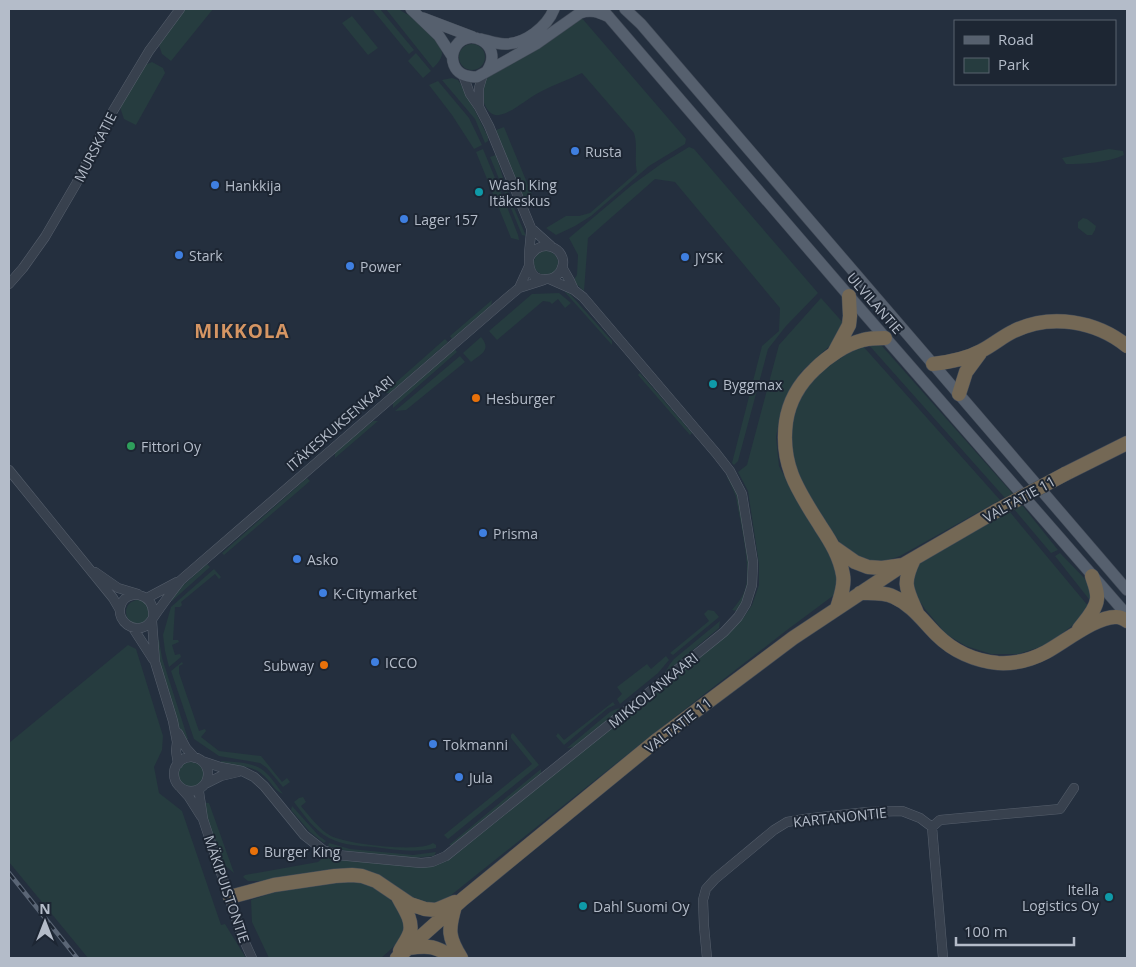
<svg xmlns="http://www.w3.org/2000/svg" width="1136" height="967" font-family="'Open Sans',sans-serif">
<style>
.green{fill:#263c3f}
.lines{fill:none;stroke-linecap:round;stroke-linejoin:round}
.minor-casing{stroke:#565f6c;stroke-width:10}
.major-casing{stroke:#414a57;stroke-width:12}
.highway-casing{stroke:#434c59;stroke-width:15}
.minor{stroke:#38414e;stroke-width:9}
.major{stroke:#56606e;stroke-width:11}
.highway{stroke:#746855;stroke-width:14}
.rail-casing{stroke:#5a6575;stroke-width:4.5}
.rail{stroke:#1d2633;stroke-width:2.5;stroke-dasharray:8;stroke-linecap:butt}
.highway-bridge-casing{stroke:#434c59;stroke-width:15;stroke-linecap:butt}
.highway-bridge{stroke:#746855;stroke-width:14}
.shop-dot{fill:#3f7fe0;stroke:#1d2633;stroke-width:2}
.culture-dot{fill:#0f9aa8;stroke:#1d2633;stroke-width:2}
.food-dot{fill:#e8710a;stroke:#1d2633;stroke-width:2}
.leisure-dot{fill:#2e9e5b;stroke:#1d2633;stroke-width:2}
.labels{text-anchor:middle;dominant-baseline:central;stroke-width:4;stroke-linejoin:round;paint-order:stroke}
.street-label{font-size:14px;fill:#b4bcc9;stroke:#1d2633}
.poi-label{font-size:14px;fill:#b4bcc9;stroke:#1d2633;text-anchor:start}
.district-label{font-size:19px;font-weight:bold;letter-spacing:1px;fill:#d59563;stroke:#1d2633}
</style>
<rect width="100%" height="100%" fill="#242f3e"/>
<path class="green" d="M185 9H213L171 61 162 54 159 45 169 29Z
M372 9H380L414 50 409 54Z
M386 9H399C403 13 408 14 413 17 423 23 443 41 442 54 441 60 437 64 433 68Z
M352 16 378 48 368 55 342 23Z
M581 17 686 139 685 144 649 166 591 216 575 226 556 235 546 228 566 216H579L590 213 637 172C634 159 638 145 634 133L582 73C568 80 553 85 540 92 526 99 514 112 499 115 487 117 481 99 482 89 482 82 486 78 491 73Z
M459 57a13 13 0 1 1 26 0a13 13 0 1 1-26 0Z
M416 53 431 71 423 78 408 61Z
M152 62 163 68 165 73 136 125 124 119 120 107 145 65Z
M452 78 458 80 464 89 488 137V141L485 143 475 119 442 80Z
M438 81 469 118 482 145 474 149 452 115 429 85Z
M504 127 535 202 526 206 496 130Z
M689 147 694 149 818 293 786 326 768 349 738 461 734 465 732 463 762 346 779 331 780 308 675 182 655 179 588 238 584 291 573 281 577 275 578 255 569 238 632 185 661 164Z
M483 149 511 217 518 235 519 240 511 238 476 152Z
M1109 149 1123 151 1124 155C1106 163 1085 164 1066 164L1062 158Z
M496 155 508 194 526 236 522 235 490 157Z
M1083 218 1087 219 1096 226 1095 230 1092 235H1087L1078 228V222Z
M534 263a12 12 0 1 1 24 0a12 12 0 1 1-24 0Z
M564 291 570 294 612 341V345Z
M559 293 571 303 565 308 558 299 552 304 550 302 543 301 497 340 489 331 532 294Z
M821 298 845 325 835 341 801 372 791 389 781 411 776 437 779 466 795 497 835 562 839 577 834 595 787 630 653 734 450 896 439 903 428 905 396 889 379 877 268 881H248L243 877 245 875 318 862 324 857 338 860 421 867 433 866 449 860 733 629 744 617 752 605 759 585V564L748 491 738 472 747 465 779 345Z
M492 300 491 306 452 339 450 336Z
M481 337C492 350 481 354 471 362L463 353Z
M445 339 448 342 390 393H384Z
M868 344 882 346 1013 494 1005 498Z
M862 345 1000 500 900 556C884 562 876 564 859 558 844 552 835 535 826 522 817 508 806 493 799 477 788 453 788 423 799 399 811 374 839 359 862 345Z
M454 348 457 352 393 408V401Z
M460 356 465 362 406 410 395 411Z
M640 373 692 433 690 435 638 375Z
M373 421H378L335 458V452Z
M729 475 738 495 750 563V576L746 597 737 611 732 610C737 604 742 598 745 590 752 567 740 522 736 497L733 489 727 477Z
M307 478 310 481 224 555 222 553Z
M1022 505 1058 550 1051 553 1014 509Z
M1009 511 1089 607 1077 622 1047 645 1018 654H991L966 646 946 634 925 609 915 594 910 583 913 571 923 560Z
M1060 553 1090 584 1092 603 1055 556Z
M207 564 210 567 172 601 169 598Z
M214 569 221 577 219 579 215 574 181 602 182 605 180 607H175L173 640H178L179 642 172 645 175 655 180 654 181 657 169 667 165 651 163 635 171 607Z
M126 612a12 12 0 1 1 24 0a12 12 0 1 1-24 0Z
M708 610 714 611 719 617 673 655 670 653 709 621 704 614Z
M720 621 719 628 664 674 670 664 674 659Z
M155 640H159L162 658 188 739 186 740 178 725 161 675Z
M128 645 136 649 163 736 162 750 154 767 159 793 182 811 221 925 225 924 246 958H88L9 862V743Z
M666 656 669 660 658 673 620 704 617 699 622 694 617 687 647 664 651 669Z
M182 662 183 664 179 666V673L199 731 205 729 206 731 201 737 219 751 261 756 282 782 287 778 290 782 283 787 267 768 260 763 219 756 194 739 171 671Z
M613 702 615 705 608 708 564 745 556 736 558 733 564 740Z
M622 708 575 747 567 748 610 712 616 709Z
M513 733 539 765 448 839 444 835 532 764 511 738V735Z
M221 761C236 762 253 762 264 771 271 777 277 786 283 794 273 790 271 781 263 775 253 765 235 766 221 764Z
M178 775a13 13 0 1 1 26 0a13 13 0 1 1-26 0Z
M541 769V775L456 846 449 845Z
M303 797 306 802 301 806C310 817 319 829 331 836 346 844 420 853 433 843L436 845V848C415 853 395 850 374 847 359 846 342 845 329 838 314 830 304 815 294 802L299 798Z
M203 803H209L234 873 221 862 205 812Z
M292 806 319 836 326 841 324 843 310 832 291 810Z
M329 843 350 849 413 855 436 852 434 856 413 858 347 851 328 846Z
M358 880C364 882 371 884 376 887 387 894 410 918 405 931 400 942 389 951 381 958H269L252 922 251 900 287 888Z"/>
<g class="lines">
<g class="minor-casing">
<path id="minor" d="M463 75 470 94 479 107 489 126 531 228C532 244 519 282 547 279 552 279 557 276 560 272 573 252 542 233 529 258
M479 106V88L483 74
M531 228 551 246
M562 267 570 281 574 290
M9 284 23 268 45 237 76 184 110 116 149 51 180 9
M519 288 529 266
M9 470 113 598 120 610
M95 572 118 588 138 594
M147 598 177 582
M153 616C156 592 124 587 120 608 118 622 133 633 146 626 152 622 155 614 160 608 167 598 174 589 181 580L507 298 519 288 544 280
M152 621 155 662 173 721 177 742 176 751 178 764
M133 628 153 659
M178 733 186 748 195 758
M174 774a17 17 0 1 1 34 0a17 17 0 1 1-34 0Z
M202 761 220 767 242 771 254 777 264 786 304 835 323 850 337 855 421 863 432 862 446 856 724 632 738 617 746 604 752 585 753 562 742 494 730 471 716 453 583 297 574 290 549 279
M205 784 221 776 238 772
M181 788 189 797 201 816
M199 789V792L203 819 242 936 252 958
M932 827 940 820 1060 809 1074 788
M707 958 704 926 703 900 706 889 715 879 774 830 787 822 804 819 867 812 902 811 920 818 932 827 943 958"/>
</g>
<g class="major-casing">
<path id="major" d="M411 9 439 36 452 56
M602 9 849 296 1127 615
M625 9 641 24 1127 590
M423 18 473 37
M481 39C489 41 497 44 505 44 525 44 547 27 554 9
M487 71C506 43 464 24 454 50 452 55 452 60 454 65 458 75 467 77 477 77L536 44 580 13C591 9 598 12 609 17"/>
</g>
<g class="highway-casing">
<path id="highway" d="M834 353 849 325 850 316 849 296
M933 364C950 362 966 359 981 351 993 345 1003 336 1014 331 1051 313 1096 321 1127 346
M959 394 966 372 980 353
M1065 474 1127 443
M835 548 855 562 868 567 882 568 903 565 996 511
M914 559C902 584 906 588 917 613
M860 593C871 593 884 592 894 597 912 605 923 621 937 635 953 651 975 661 998 663 1015 664 1031 660 1046 652 1063 643 1098 615 1117 617 1120 617 1124 619 1127 621
M837 608C840 598 845 586 843 575 840 557 831 542 821 527 799 492 780 466 786 422 789 401 800 383 815 369 827 357 846 344 863 340 870 338 878 338 885 338
M1079 629C1085 621 1096 610 1097 599 1098 591 1094 583 1092 576
M230 897 274 885 335 876 352 875 362 876 376 881 410 904 425 909 436 910 455 902
M398 897C404 908 413 920 410 932 408 939 403 945 400 951
M455 906C448 930 448 937 461 958
M408 948C430 945 435 946 454 958
M397 958 463 899 657 740 793 638 903 565"/>
</g>
<use href="#minor" class="minor"/>
<use href="#major" class="major"/>
<use href="#highway" class="highway"/>
<g class="rail-casing">
<path id="rail" d="M9 873 77 958"/>
</g>
<use href="#rail" class="rail"/>
<g class="highway-bridge-casing">
<path id="highway-bridge" d="M996 511 1065 474"/>
</g>
<use href="#highway-bridge" class="highway-bridge"/>
</g>
<g class="shop-dot">
<circle cx="575" cy="151" r="5"/>
<circle cx="215" cy="185" r="5"/>
<circle cx="404" cy="219" r="5"/>
<circle cx="179" cy="255" r="5"/>
<circle cx="685" cy="257" r="5"/>
<circle cx="350" cy="266" r="5"/>
<circle cx="483" cy="533" r="5"/>
<circle cx="297" cy="559" r="5"/>
<circle cx="323" cy="593" r="5"/>
<circle cx="375" cy="662" r="5"/>
<circle cx="433" cy="744" r="5"/>
<circle cx="459" cy="777" r="5"/>
</g>
<g class="culture-dot">
<circle cx="479" cy="192" r="5"/>
<circle cx="713" cy="384" r="5"/>
<circle cx="1109" cy="897" r="5"/>
<circle cx="583" cy="906" r="5"/>
</g>
<g class="food-dot">
<circle cx="476" cy="398" r="5"/>
<circle cx="324" cy="665" r="5"/>
<circle cx="254" cy="851" r="5"/>
</g>
<circle class="leisure-dot" cx="131" cy="446" r="5"/>
<g class="labels">
<g class="street-label">
<text transform="translate(95 147) rotate(-63)">MURSKATIE</text>
<text transform="translate(875 303) rotate(49)">ULVILANTIE</text>
<text transform="translate(340 423) rotate(-41)">ITÄKESKUKSENKAARI</text>
<text transform="translate(1019 499) rotate(-29)">VALTATIE 11</text>
<text transform="translate(653 690) rotate(-39)">MIKKOLANKAARI</text>
<text transform="translate(678 725) rotate(-38)">VALTATIE 11</text>
<text transform="translate(840 817) rotate(-6)">KARTANONTIE</text>
<text transform="translate(227 889) rotate(71)">MÄKIPUISTONTIE</text>
</g>
<g class="poi-label">
<text x="585" y="151">Rusta</text>
<text x="489" y="184">Wash King<tspan x="489" dy="16">Itäkeskus</tspan></text>
<text x="225" y="185">Hankkija</text>
<text x="414" y="219">Lager 157</text>
<text x="189" y="255">Stark</text>
<text x="695" y="257">JYSK</text>
<text x="360" y="266">Power</text>
<text x="723" y="384">Byggmax</text>
<text x="486" y="398">Hesburger</text>
<text x="141" y="446">Fittori Oy</text>
<text x="493" y="533">Prisma</text>
<text x="307" y="559">Asko</text>
<text x="333" y="593">K-Citymarket</text>
<text x="385" y="662">ICCO</text>
<text x="314" y="665" text-anchor="end">Subway</text>
<text x="443" y="744">Tokmanni</text>
<text x="469" y="777">Jula</text>
<text x="264" y="851">Burger King</text>
<text x="1099" y="889" text-anchor="end">Itella<tspan x="1099" dy="16">Logistics Oy</tspan></text>
<text x="593" y="906">Dahl Suomi Oy</text>
</g>
<g class="district-label">
<text x="242" y="331">MIKKOLA</text>
</g>
</g>
<rect width="1136" height="967" fill="none" stroke="#b4bcc9" stroke-width="20"/>
<rect x="954" y="20" width="162" height="65" fill="#1d2633" stroke="#59626f"/>
<rect x="964" y="36" width="25" height="8" fill="#56606e" stroke="#59626f"/>
<text x="998" y="45" font-size="15" fill="#b4bcc9">Road</text>
<rect x="964" y="58" width="25" height="15" fill="#263c3f" stroke="#59626f"/>
<text x="998" y="70" font-size="15" fill="#b4bcc9">Park</text>
<g transform="translate(45 922)" stroke="#1d2633" stroke-width="4" paint-order="stroke">
<path d="M0-4L9 19L0 12L-9 19Z" fill="#b4bcc9"/>
<text y="-8" font-size="14" font-weight="bold" text-anchor="middle" fill="#b4bcc9">N</text>
</g>
<path d="M956 937v8h118v-8" fill="none" stroke="#b4bcc9" stroke-width="2.5"/>
<text x="964" y="937" font-size="15" fill="#b4bcc9" stroke="#1d2633" stroke-width="4" paint-order="stroke">100 m</text>
</svg>
